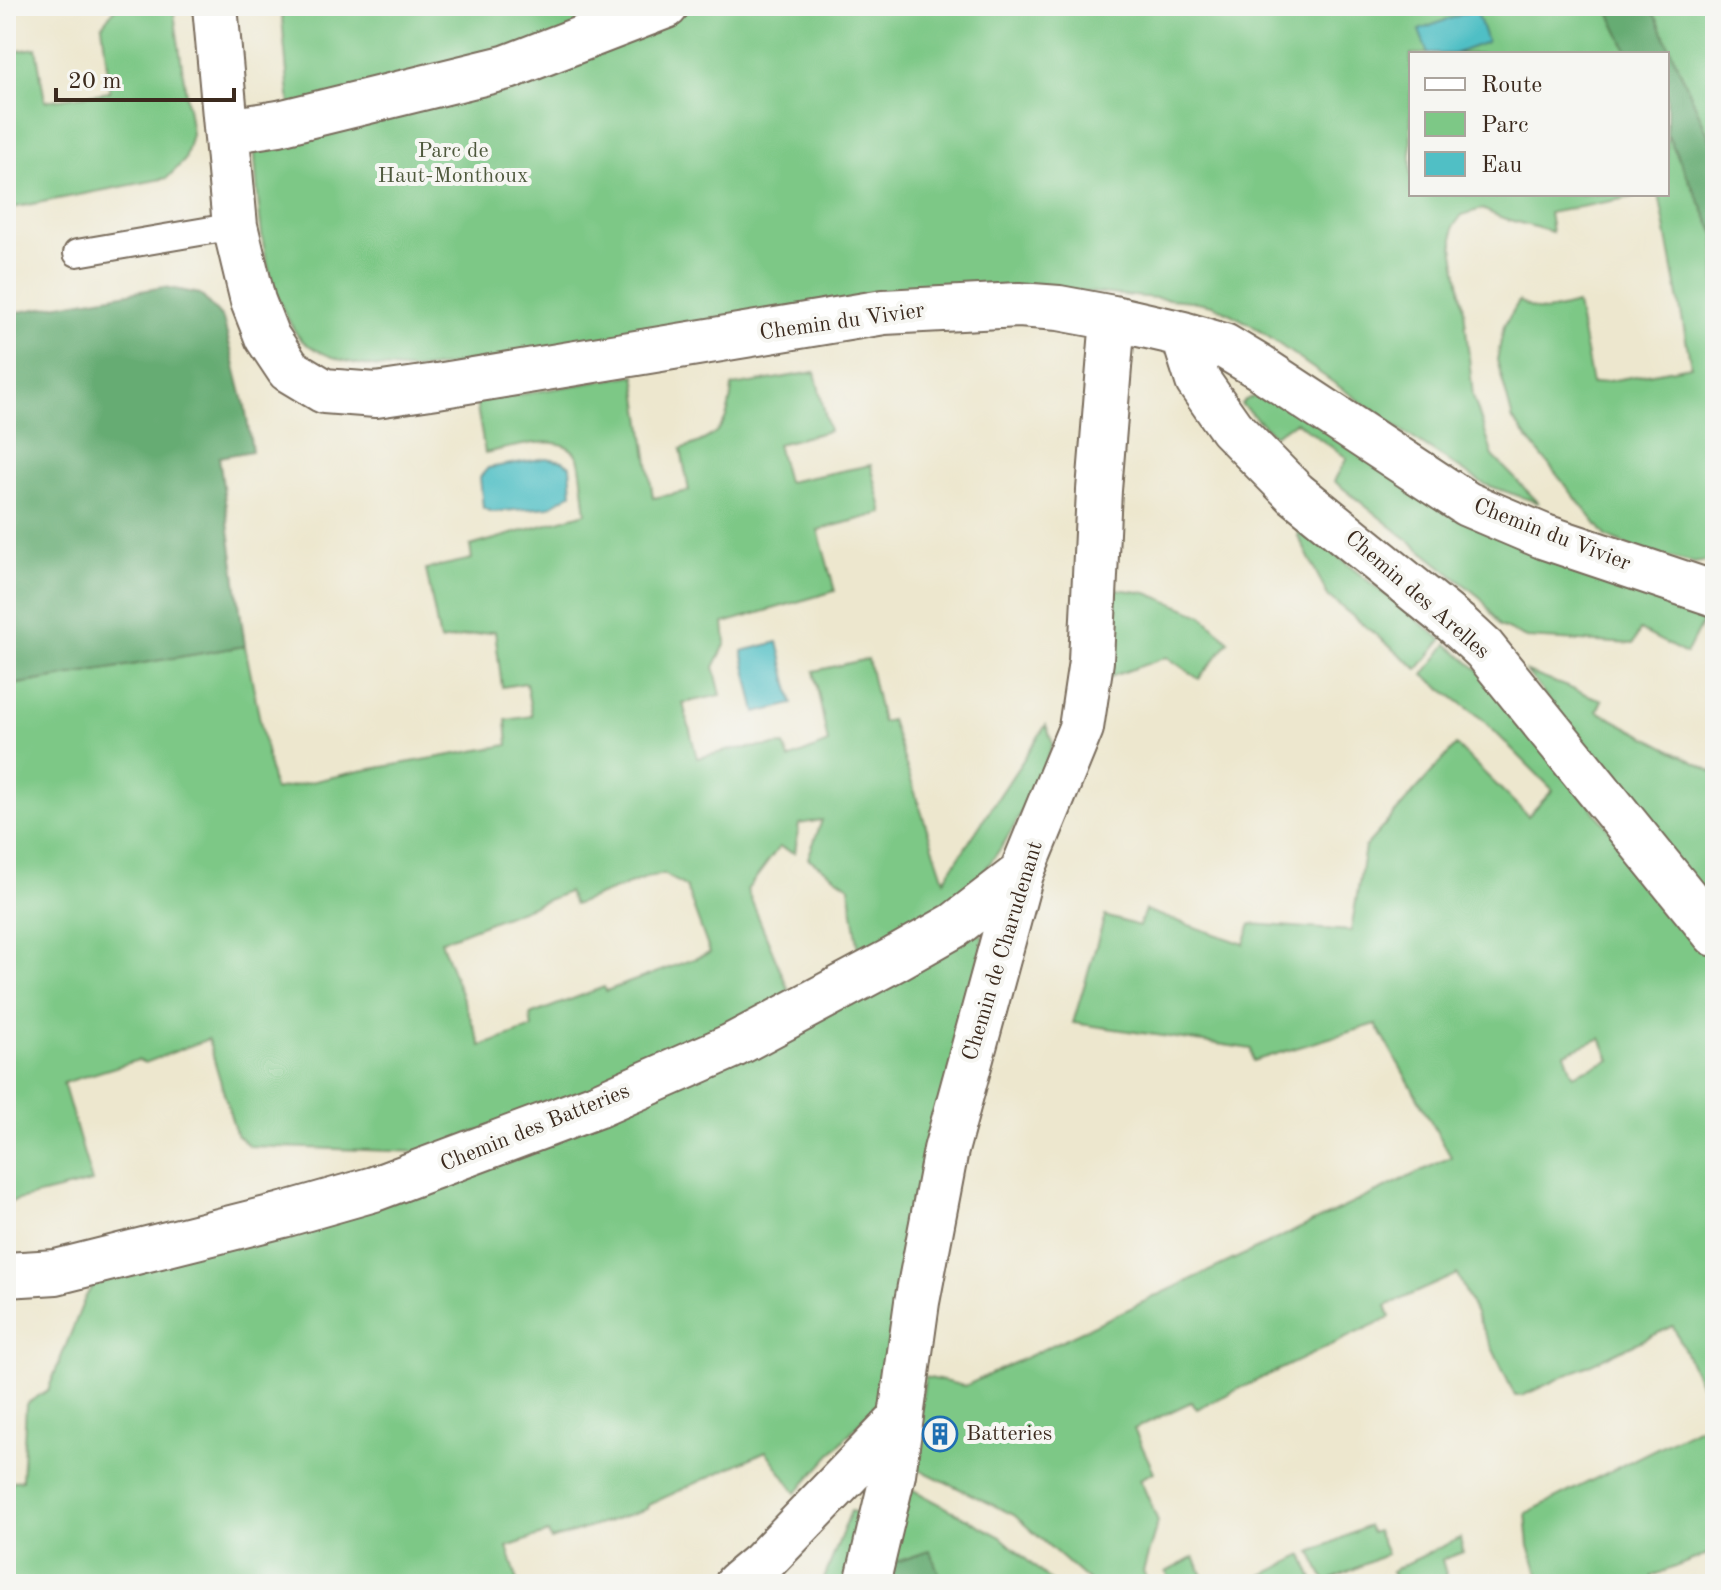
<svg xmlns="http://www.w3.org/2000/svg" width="1721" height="1590" font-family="'Old Standard TT',serif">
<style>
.green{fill:#7dc886;stroke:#5c7952;stroke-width:2;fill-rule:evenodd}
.forest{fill:#66ac73;stroke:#506b48;stroke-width:2}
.water{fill:#50bfc5;stroke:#467472;stroke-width:2}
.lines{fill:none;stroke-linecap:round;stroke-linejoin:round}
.lane-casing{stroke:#796c5c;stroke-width:30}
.street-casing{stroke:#796c5c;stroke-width:48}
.lane{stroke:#fff;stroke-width:26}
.street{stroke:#fff;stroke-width:44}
.labels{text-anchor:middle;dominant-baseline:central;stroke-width:8;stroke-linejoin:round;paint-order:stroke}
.park-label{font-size:22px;fill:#4f593d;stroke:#f6f6f2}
.street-label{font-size:22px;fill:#3b2a1e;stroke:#f6f6f2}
.poi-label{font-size:22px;fill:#3b2a1e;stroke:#f6f6f2;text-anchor:start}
</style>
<rect width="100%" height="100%" fill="#f6f6f2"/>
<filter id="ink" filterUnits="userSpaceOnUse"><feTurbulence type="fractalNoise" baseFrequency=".0125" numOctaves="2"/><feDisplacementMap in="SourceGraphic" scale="16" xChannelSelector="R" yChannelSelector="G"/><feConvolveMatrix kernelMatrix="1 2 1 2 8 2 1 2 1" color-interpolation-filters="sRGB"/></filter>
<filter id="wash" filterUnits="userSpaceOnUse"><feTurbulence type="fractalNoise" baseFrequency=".006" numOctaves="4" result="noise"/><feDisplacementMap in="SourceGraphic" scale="32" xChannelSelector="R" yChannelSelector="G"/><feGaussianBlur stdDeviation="1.8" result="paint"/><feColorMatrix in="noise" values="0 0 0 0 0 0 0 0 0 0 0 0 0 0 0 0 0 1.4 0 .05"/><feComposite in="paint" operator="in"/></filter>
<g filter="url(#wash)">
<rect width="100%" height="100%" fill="#ede7ce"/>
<path class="green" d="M117 6H173L192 134 185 160 167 178 6 209V53L36 48 45 101 110 92 102 25Z
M281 6H1715V560L1694 563 1635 549 1606 536 1513 420 1497 360 1504 326 1519 301C1542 317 1551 310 1577 304L1592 384 1691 366 1659 194H1667V54H1411V194H1648L1549 213 1552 232 1500 217 1482 209 1462 215 1453 227V247L1464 309 1473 396 1493 456 1539 503 1484 484 1408 435 1250 324 1213 305 1191 301 1028 287 415 370C378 367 340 366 308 345 299 340 294 330 289 321 259 270 258 198 254 140L291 119Z
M815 372 829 431 777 444 787 482 871 465 883 513 818 530 835 591 724 623 726 643 714 667 721 695 683 703 697 758 735 749 784 745 789 759 828 743 814 671 868 659 882 722 891 720 944 880 1046 725 1053 744C1026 810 994 876 934 918 911 934 885 948 861 964L849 886 808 858 822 820 799 824 795 853 779 847 747 890 792 998 635 1074 421 1152 249 1146 236 1134 208 1039 145 1063 138 1060 63 1083 92 1182 6 1203V686L245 646 274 790 360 771 508 745 506 720 532 716 526 683 502 687 495 631 440 641 426 569 472 559 470 546 586 513C584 501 582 468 578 458 565 429 508 449 485 453L476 402 635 375 653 498 689 491 681 449C719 437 729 426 732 386ZM664 874 686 887 710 953 606 991 604 987 530 1015 532 1028 481 1046 441 941 568 892 574 905 648 877Z
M1256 396 1266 398 1707 613 1686 654 1640 630 1633 644 1526 638 1500 626 1481 598 1334 481 1347 458 1296 422 1274 435 1241 404 1245 400Z
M1301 527 1442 640 1418 669 1328 596 1298 536Z
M1116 589 1147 593 1202 615 1229 641 1199 679 1167 657 1104 679Z
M1447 644 1483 674 1661 893 1715 964V1414L1673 1326 1522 1396H1515L1457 1274 1386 1306 1390 1317 1197 1409 1191 1402 1134 1429 1154 1472 1140 1479 1158 1521 1143 1572 1149 1584H1092L1014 1515 912 1466 925 1377 965 1386 1451 1157 1376 1024 1253 1061 1251 1049 1073 1023 1105 916 1139 926 1145 910 1244 944 1251 924 1351 931 1365 847 1456 745 1528 816 1553 790 1482 719 1424 675ZM1601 1038 1610 1060 1573 1075 1565 1053Z
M1527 672 1602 700 1597 711 1715 773V915Z
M978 934 984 936 889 1390 796 1493 766 1451 648 1505 647 1509 551 1540 548 1533 507 1547 519 1584H6V1482L22 1480 26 1404 48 1390 85 1298 101 1271 303 1226Z
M1715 1419V1551L1652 1576 1655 1584H1542L1529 1546 1526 1513Z
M906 1486 1001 1537 1054 1584H943L929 1551 890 1564Z
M851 1511 859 1513 856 1528 864 1531 848 1584H822Z
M1368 1526 1372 1533 1377 1531 1387 1554 1326 1582 1311 1552Z
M1460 1538 1463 1552 1442 1560 1449 1584H1397L1391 1571Z
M1303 1555 1315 1584H1245Z
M1194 1557 1207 1584H1172L1166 1572Z"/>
<path class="forest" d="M1606 6H1649L1658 21 1715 150V234L1667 134V54H1629Z
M164 287 200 294 223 319 245 406 252 451 219 457 245 646 6 686V314Z
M930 1551 943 1584H887L890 1564Z"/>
<path class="water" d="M1476 9 1487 42 1454 54H1428L1419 30Z
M546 458 563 461 570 466 572 493 549 507 492 512 483 508 480 477 488 468Z
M778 642 793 704 756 713 742 651Z"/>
</g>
<g filter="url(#ink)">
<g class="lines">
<g class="lane-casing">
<path id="lane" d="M77 253 235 226"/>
</g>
<g class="street-casing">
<path id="street" d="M215 6 235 226 253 301 267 337 289 370 324 391 376 395 437 386 884 312 1019 305 1059 308 1113 318 1183 334 1224 346 1259 367 1467 504 1545 537 1715 594
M228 131 279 123 508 67 666 6
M1183 334 1198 381 1231 428 1295 493 1458 625 1484 649 1715 934
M6 1275 56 1272 283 1215 374 1189 596 1106 732 1046 895 959 955 925 1021 874
M737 1584 762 1563 900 1420
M867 1584 893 1474 917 1302 946 1150 1021 874 1081 728 1091 661 1099 490 1113 318"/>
</g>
<use href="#lane" class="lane"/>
<use href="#street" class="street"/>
</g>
</g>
<defs>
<g id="building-ring" transform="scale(1.8)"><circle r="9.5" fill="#f6f6f2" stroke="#1f6fb2" stroke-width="1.5"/><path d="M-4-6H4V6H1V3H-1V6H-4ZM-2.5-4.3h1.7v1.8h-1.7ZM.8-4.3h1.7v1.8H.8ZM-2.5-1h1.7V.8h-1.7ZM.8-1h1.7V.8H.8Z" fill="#1f6fb2"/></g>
</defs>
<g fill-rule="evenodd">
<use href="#building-ring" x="940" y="1434"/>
</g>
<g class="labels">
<g class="park-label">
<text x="453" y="151">Parc de<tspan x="453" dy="25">Haut-Monthoux</tspan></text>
</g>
<g class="street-label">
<text transform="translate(842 322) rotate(-8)">Chemin du Vivier</text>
<text transform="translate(1552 535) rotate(21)">Chemin du Vivier</text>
<text transform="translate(1417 595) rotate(41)">Chemin des Arelles</text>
<text transform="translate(1003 951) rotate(-73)">Chemin de Charudenant</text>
<text transform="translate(535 1128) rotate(-22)">Chemin des Batteries</text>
</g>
<g class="poi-label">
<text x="966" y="1434">Batteries</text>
</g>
</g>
<rect width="1721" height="1590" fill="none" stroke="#f6f6f2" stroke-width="32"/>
<rect x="1409" y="52" width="260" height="144" fill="#f6f6f2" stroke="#aba49d" stroke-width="2"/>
<rect x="1425" y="78" width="40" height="12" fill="#ffffff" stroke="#aba49d" stroke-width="2"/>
<text x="1481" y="92" font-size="24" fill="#3b2a1e">Route</text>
<rect x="1425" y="112" width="40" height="24" fill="#7dc886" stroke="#aba49d" stroke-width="2"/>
<text x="1481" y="132" font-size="24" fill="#3b2a1e">Parc</text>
<rect x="1425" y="152" width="40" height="24" fill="#50bfc5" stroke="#aba49d" stroke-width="2"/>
<text x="1481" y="172" font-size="24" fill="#3b2a1e">Eau</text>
<path d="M56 88v12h178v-12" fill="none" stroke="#3b2a1e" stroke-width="4"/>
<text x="68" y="88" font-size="24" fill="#3b2a1e" stroke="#f6f6f2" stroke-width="6" paint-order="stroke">20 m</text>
</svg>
